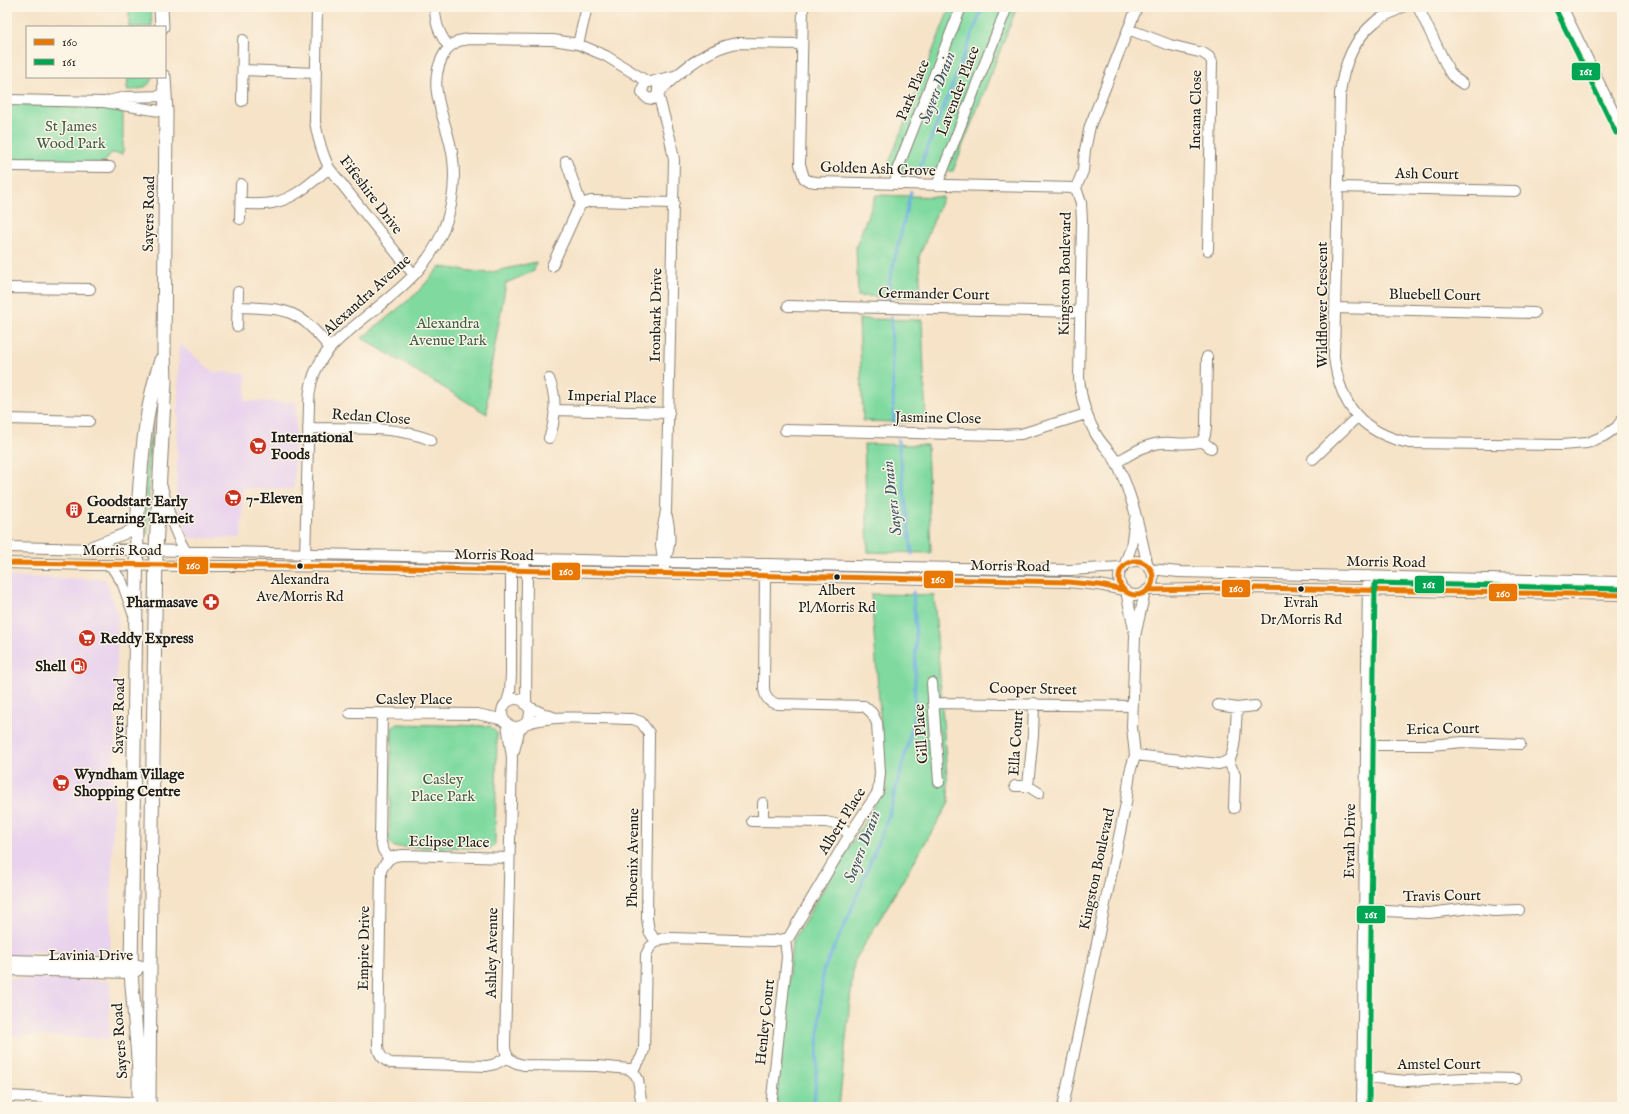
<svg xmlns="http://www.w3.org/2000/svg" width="1629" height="1114" font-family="'IM FELL English',serif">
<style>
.built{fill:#e8d2ee}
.green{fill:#80daa0;stroke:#4e7b5e}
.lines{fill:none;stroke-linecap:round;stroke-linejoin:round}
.stream{stroke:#6eafe2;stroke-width:3}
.minor-casing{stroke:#898072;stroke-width:12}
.major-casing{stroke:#898072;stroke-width:15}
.minor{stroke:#fff;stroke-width:10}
.major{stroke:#fff;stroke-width:13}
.bus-1-casing{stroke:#fcf5e5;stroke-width:8}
.bus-2-casing{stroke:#fcf5e5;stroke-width:8}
.bus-1{stroke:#e87803;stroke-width:5}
.bus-2{stroke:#00a651;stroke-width:5}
.bus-dot{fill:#1c1c1c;stroke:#fcf5e5;stroke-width:1.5}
.labels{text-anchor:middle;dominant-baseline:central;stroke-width:3;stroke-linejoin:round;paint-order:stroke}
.bus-label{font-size:14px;fill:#1c1c1c;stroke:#fcf5e5}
.street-label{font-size:15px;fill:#1c1c1c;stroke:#fcf5e5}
.park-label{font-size:15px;fill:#3f5e4a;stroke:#fcf5e5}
.poi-label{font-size:15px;font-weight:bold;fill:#1c1c1c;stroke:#fcf5e5;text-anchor:start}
.water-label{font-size:16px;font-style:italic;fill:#3d576b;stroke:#fcf5e5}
.line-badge{stroke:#fcf5e5;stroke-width:1.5}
.badge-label{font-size:11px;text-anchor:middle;font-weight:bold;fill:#fff}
</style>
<rect width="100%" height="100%" fill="#fcf5e5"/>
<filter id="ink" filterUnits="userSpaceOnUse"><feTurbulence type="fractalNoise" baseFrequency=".025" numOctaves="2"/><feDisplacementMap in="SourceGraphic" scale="8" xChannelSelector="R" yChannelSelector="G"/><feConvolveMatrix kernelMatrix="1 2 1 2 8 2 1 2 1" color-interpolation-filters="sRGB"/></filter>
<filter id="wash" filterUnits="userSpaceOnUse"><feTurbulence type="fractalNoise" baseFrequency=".012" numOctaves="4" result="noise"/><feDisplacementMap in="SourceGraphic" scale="16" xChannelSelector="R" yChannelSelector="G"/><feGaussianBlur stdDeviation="0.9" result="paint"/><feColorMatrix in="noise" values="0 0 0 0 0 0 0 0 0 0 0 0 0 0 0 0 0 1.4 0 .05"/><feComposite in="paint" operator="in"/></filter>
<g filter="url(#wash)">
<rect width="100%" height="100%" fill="#f6e3c8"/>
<path class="built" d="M179 343 213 372 246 373 245 401 296 402 294 489 243 488 241 538H189L176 503Z
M7 577 105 579 118 615 110 953 30 951V957L7 956Z
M7 978 110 981 109 1039 7 1035Z"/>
<path class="green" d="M129 7H151L152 27H129Z
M950 7H1017L953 171 886 170Z
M128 77H153C148 89 139 90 127 90Z
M7 104 123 108V154L111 153 104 163H7Z
M876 195 943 197 919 257 921 298 858 296 856 246Z
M536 262 534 271 506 283 488 383 487 414 362 338 416 294 440 267 488 273Z
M859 319 922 320 926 423 863 421Z
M155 405 150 454 148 533 145 534 144 530 145 470Z
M864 444 927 445 931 553 868 552Z
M871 594 934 595 949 803 854 962 839 1107H776L792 942 871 811 885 781Z
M396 724 490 726 497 733 495 844 491 848 394 847 389 842 392 728Z"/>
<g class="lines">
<path class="stream" d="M916 177 983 7
M889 300 888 287 911 192
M891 316 894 426
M898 440 912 554
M814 1107 823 971 848 918 889 815 914 720 916 637 913 592"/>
</g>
</g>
<g filter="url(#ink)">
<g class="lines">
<g class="minor-casing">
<path id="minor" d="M317 7 315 122C318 139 322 153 329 168L414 275
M803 7 800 164 804 178 809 181 816 182 1076 188
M1137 7 1090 126 1085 150 1083 171 1076 188 1081 203 1082 221 1079 378C1081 399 1086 418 1097 436 1103 446 1113 454 1117 464 1133 496 1140 532 1148 567
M1403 7C1393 12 1383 16 1375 22 1353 40 1343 67 1340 94L1334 357C1340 405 1361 433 1410 443L1561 445 1587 443 1604 436 1617 427 1622 420
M1418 7 1449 71 1456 79 1463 84
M1562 7 1622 130
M1128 29 1170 45 1203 53 1209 57 1212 62 1208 250
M578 44 587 7
M449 47 458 41 469 39 553 40 578 44 606 56 648 82
M244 70 315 73
M658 88V94L653 99 647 98 642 93 643 87 646 83 674 76
M659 92C680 71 707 48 737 43L802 44
M658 94 670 138 674 160 666 511 662 532 661 545 664 567
M7 100 104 102 166 112
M108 101 126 97 165 96
M242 101 243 40
M566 161 581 204
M7 166 110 167
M895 184 897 170 961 7
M937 185 1007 7
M1338 187 1515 191
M241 204C251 204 262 205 272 203 295 199 312 182 329 168
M240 219 241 184
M552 266 576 213 581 204 591 201 674 203
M7 288 90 289
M788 306 1079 312
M237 307C288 309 296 307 330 348
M1335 308 1534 313
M237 326 238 292
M554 410 669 413
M7 419 89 421
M308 428C348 429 394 425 431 440
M785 430 999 435 1021 434 1086 414
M549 438C556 421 557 396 549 379
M1202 441 1211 448
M1313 459 1357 417
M1117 462C1131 454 1145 444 1162 443 1175 442 1189 446 1202 441L1205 435 1206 426 1207 357
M162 487C168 510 173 530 185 550
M92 546 124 534 137 526
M7 547 852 566 1070 570 1122 567
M305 560 309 404C309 390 312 376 319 364 328 347 344 335 358 323 391 296 425 273 442 233 452 210 456 185 453 159 449 120 420 84 449 47 439 34 435 23 435 7
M1119 578a17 17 0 1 1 34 0a17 17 0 1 1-34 0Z
M664 562C671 547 671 533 667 517
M7 563C124 567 242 565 359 567 595 572 831 579 1068 582L1099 585 1124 590
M1125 564 1131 547 1135 519
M524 565 527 571 526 705
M111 566 122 582 133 613
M1150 569 1179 572 1622 582
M1147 590 1254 588 1622 595
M1126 591 1135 634
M932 683 939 782
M502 713a14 14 0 1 1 28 0a14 14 0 1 1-28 0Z
M507 702 510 692 511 674V570
M933 703 1133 706
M1218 705 1237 708 1255 706
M527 706 544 714 553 717
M350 713 477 714 496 718 505 721
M382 714 380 839 383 850 389 859 385 864 381 870 378 1044C378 1053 381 1059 391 1063L487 1066 495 1064 508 1057
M507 724 512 757 505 1045C505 1058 512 1063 524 1065L597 1066 629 1069 635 1074 638 1079 642 1107
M525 724C554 713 601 719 633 719L641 722 649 733 647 918 649 931 656 942 650 947 646 955 644 1050 641 1058 632 1071
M1366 745H1431L1463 742 1520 744
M514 751 519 731 524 725
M1135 755 1219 764C1223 763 1227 762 1230 758 1236 750 1236 719 1237 708
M1228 760 1235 775 1234 808
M1015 786H1028L1039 793
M1028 786 1033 735 1034 703
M752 821 826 822 835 824 850 834
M763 821V803
M389 859 395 856 403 855 509 858
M1364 910 1429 913 1471 908 1494 911 1519 910
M656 942 661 939 671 938 772 941 785 939 789 937 850 834 878 792 880 773 877 723 872 713 864 706 778 704C769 703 765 698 764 688L765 570
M7 960 131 963 150 968
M7 970 131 973 137 971
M1363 1079 1375 1078 1407 1081 1465 1078 1516 1079
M7 1096 145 1103
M771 1107 787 957 785 939
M1063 1107 1126 803 1130 772 1135 755 1132 727 1135 636 1145 592
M1362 1107 1368 576"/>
</g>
<g class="major-casing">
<path id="major" d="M161 7 162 27
M139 1107V1070L131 973 137 526C141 470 143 413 161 360
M149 1107 150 968 156 549 165 381 164 352 166 112 164 77"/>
</g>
<use href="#minor" class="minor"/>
<use href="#major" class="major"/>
<g class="bus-1-casing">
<path id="bus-1" d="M1119 578a17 17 0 1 1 34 0a17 17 0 1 1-34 0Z
M7 563 359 567 1068 582 1099 585 1124 590
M1147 590 1254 588 1622 595"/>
</g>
<g class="bus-2-casing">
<path id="bus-2" d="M1556 10 1616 133
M1369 1107 1375 583 1622 589"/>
</g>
<use href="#bus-1" class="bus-1"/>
<use href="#bus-2" class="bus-2"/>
</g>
</g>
<defs>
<g id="supermarket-disc" transform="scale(0.9)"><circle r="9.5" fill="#c8321e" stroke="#fcf5e5"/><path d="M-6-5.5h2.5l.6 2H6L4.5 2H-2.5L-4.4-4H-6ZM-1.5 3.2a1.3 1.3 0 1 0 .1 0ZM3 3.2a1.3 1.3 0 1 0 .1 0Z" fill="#fff"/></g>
<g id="building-disc" transform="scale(0.9)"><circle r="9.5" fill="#c8321e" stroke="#fcf5e5"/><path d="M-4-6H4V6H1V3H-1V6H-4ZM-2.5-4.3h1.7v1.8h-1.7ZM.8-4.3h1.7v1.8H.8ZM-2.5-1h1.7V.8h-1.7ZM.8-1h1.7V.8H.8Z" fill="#fff"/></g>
<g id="pharmacy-disc" transform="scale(0.9)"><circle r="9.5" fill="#c8321e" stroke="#fcf5e5"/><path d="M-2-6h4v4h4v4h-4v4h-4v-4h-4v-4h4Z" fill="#fff"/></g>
<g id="fuel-disc" transform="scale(0.9)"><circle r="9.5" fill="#c8321e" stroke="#fcf5e5"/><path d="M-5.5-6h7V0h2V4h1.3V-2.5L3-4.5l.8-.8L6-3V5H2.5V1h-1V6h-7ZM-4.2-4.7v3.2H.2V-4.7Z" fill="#fff"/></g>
</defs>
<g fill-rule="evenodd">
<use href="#supermarket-disc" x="258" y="446"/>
<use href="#supermarket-disc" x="233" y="498"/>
<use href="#building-disc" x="74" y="510"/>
<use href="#pharmacy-disc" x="211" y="602"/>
<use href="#supermarket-disc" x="87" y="638"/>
<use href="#fuel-disc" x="79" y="666"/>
<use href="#supermarket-disc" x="61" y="783"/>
</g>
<g class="bus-dot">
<circle cx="300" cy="566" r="3.5"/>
<circle cx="837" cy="577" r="3.5"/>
<circle cx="1301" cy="589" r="3.5"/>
</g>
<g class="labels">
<g class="bus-label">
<text x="300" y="580">Alexandra<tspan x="300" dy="17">Ave/Morris Rd</tspan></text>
<text x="837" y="591">Albert<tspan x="837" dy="17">Pl/Morris Rd</tspan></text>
<text x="1301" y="603">Evrah<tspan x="1301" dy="17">Dr/Morris Rd</tspan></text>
</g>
<g class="street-label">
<text transform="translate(913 90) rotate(-68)">Park Place</text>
<text transform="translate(958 91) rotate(-69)">Lavender Place</text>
<text transform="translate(1196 110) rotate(-89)">Incana Close</text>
<text transform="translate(878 169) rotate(2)">Golden Ash Grove</text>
<text transform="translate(1427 174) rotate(1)">Ash Court</text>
<text transform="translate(371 195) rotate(53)">Fifeshire Drive</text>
<text transform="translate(149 214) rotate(-89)">Sayers Road</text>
<text transform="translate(1065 274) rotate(-89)">Kingston Boulevard</text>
<text transform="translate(934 294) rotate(1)">Germander Court</text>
<text transform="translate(367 295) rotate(-42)">Alexandra Avenue</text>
<text transform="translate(1435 295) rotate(1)">Bluebell Court</text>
<text transform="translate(1322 305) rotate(-90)">Wildflower Crescent</text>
<text transform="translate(656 315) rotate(-89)">Ironbark Drive</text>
<text transform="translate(612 397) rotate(2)">Imperial Place</text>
<text transform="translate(371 417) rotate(4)">Redan Close</text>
<text transform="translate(938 418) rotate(1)">Jasmine Close</text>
<text x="122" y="550">Morris Road</text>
<text transform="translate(494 555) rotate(1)">Morris Road</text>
<text transform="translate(1386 562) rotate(1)">Morris Road</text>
<text transform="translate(1010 566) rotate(1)">Morris Road</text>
<text transform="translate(1033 689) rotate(1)">Cooper Street</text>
<text x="414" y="699">Casley Place</text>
<text transform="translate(119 716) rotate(-89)">Sayers Road</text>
<text transform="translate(1443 729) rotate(-1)">Erica Court</text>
<text transform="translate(921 734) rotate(-94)">Gill Place</text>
<text transform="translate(1016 743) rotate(-86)">Ella Court</text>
<text transform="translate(842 821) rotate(-58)">Albert Place</text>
<text transform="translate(1350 841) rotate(-89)">Evrah Drive</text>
<text transform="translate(449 842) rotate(1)">Eclipse Place</text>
<text transform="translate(633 858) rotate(-89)">Phoenix Avenue</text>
<text transform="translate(1097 869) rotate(-78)">Kingston Boulevard</text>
<text transform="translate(1442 896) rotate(-1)">Travis Court</text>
<text transform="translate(364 948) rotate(-89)">Empire Drive</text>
<text transform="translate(492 953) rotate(-89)">Ashley Avenue</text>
<text x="91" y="955">Lavinia Drive</text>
<text transform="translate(765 1022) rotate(-84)">Henley Court</text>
<text transform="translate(120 1041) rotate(-94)">Sayers Road</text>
<text x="1439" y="1064">Amstel Court</text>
</g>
<g class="park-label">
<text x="71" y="126">St James<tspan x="71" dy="17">Wood Park</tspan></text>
<text x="448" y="323">Alexandra<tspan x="448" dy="17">Avenue Park</tspan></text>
<text x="443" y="779">Casley<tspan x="443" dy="17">Place Park</tspan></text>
</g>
<g class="poi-label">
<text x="271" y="437">International<tspan x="271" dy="17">Foods</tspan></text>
<text x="246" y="498">7-Eleven</text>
<text x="87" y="501">Goodstart Early<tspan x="87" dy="17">Learning Tarneit</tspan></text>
<text x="198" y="602" text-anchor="end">Pharmasave</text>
<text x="100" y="638">Reddy Express</text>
<text x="66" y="666" text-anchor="end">Shell</text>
<text x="74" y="774">Wyndham Village<tspan x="74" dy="17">Shopping Centre</tspan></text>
</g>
<g class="water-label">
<text transform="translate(938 88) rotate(-69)">Sayers Drain</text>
<text transform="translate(893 498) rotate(-97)">Sayers Drain</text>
<text transform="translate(863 847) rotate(-69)">Sayers Drain</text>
</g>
</g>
<g class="line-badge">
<rect x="1571" y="62" width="30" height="19" rx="4" fill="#00a651"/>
<rect x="178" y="556" width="31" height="19" rx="4" fill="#e87803"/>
<rect x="551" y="562" width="30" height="19" rx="4" fill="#e87803"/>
<rect x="923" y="570" width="31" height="19" rx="4" fill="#e87803"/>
<rect x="1414" y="575" width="31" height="19" rx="4" fill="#00a651"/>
<rect x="1221" y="579" width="30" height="19" rx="4" fill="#e87803"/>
<rect x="1488" y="583" width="30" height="19" rx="4" fill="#e87803"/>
<rect x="1356" y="905" width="30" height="19" rx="4" fill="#00a651"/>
</g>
<g class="badge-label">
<text x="1586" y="75">161</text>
<text x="193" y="569">160</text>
<text x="566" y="575">160</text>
<text x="938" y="583">160</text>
<text x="1429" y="588">161</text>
<text x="1236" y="592">160</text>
<text x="1503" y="597">160</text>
<text x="1371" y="918">161</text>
</g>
<rect width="1629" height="1114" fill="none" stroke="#fcf5e5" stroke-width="24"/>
<rect x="26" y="26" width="140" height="52" fill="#fcf5e5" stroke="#a29e95"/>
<rect x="34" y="39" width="20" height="6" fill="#e87803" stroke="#a29e95"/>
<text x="62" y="46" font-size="12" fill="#1c1c1c">160</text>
<rect x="34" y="59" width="20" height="6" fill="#00a651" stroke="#a29e95"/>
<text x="62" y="66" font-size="12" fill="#1c1c1c">161</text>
</svg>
